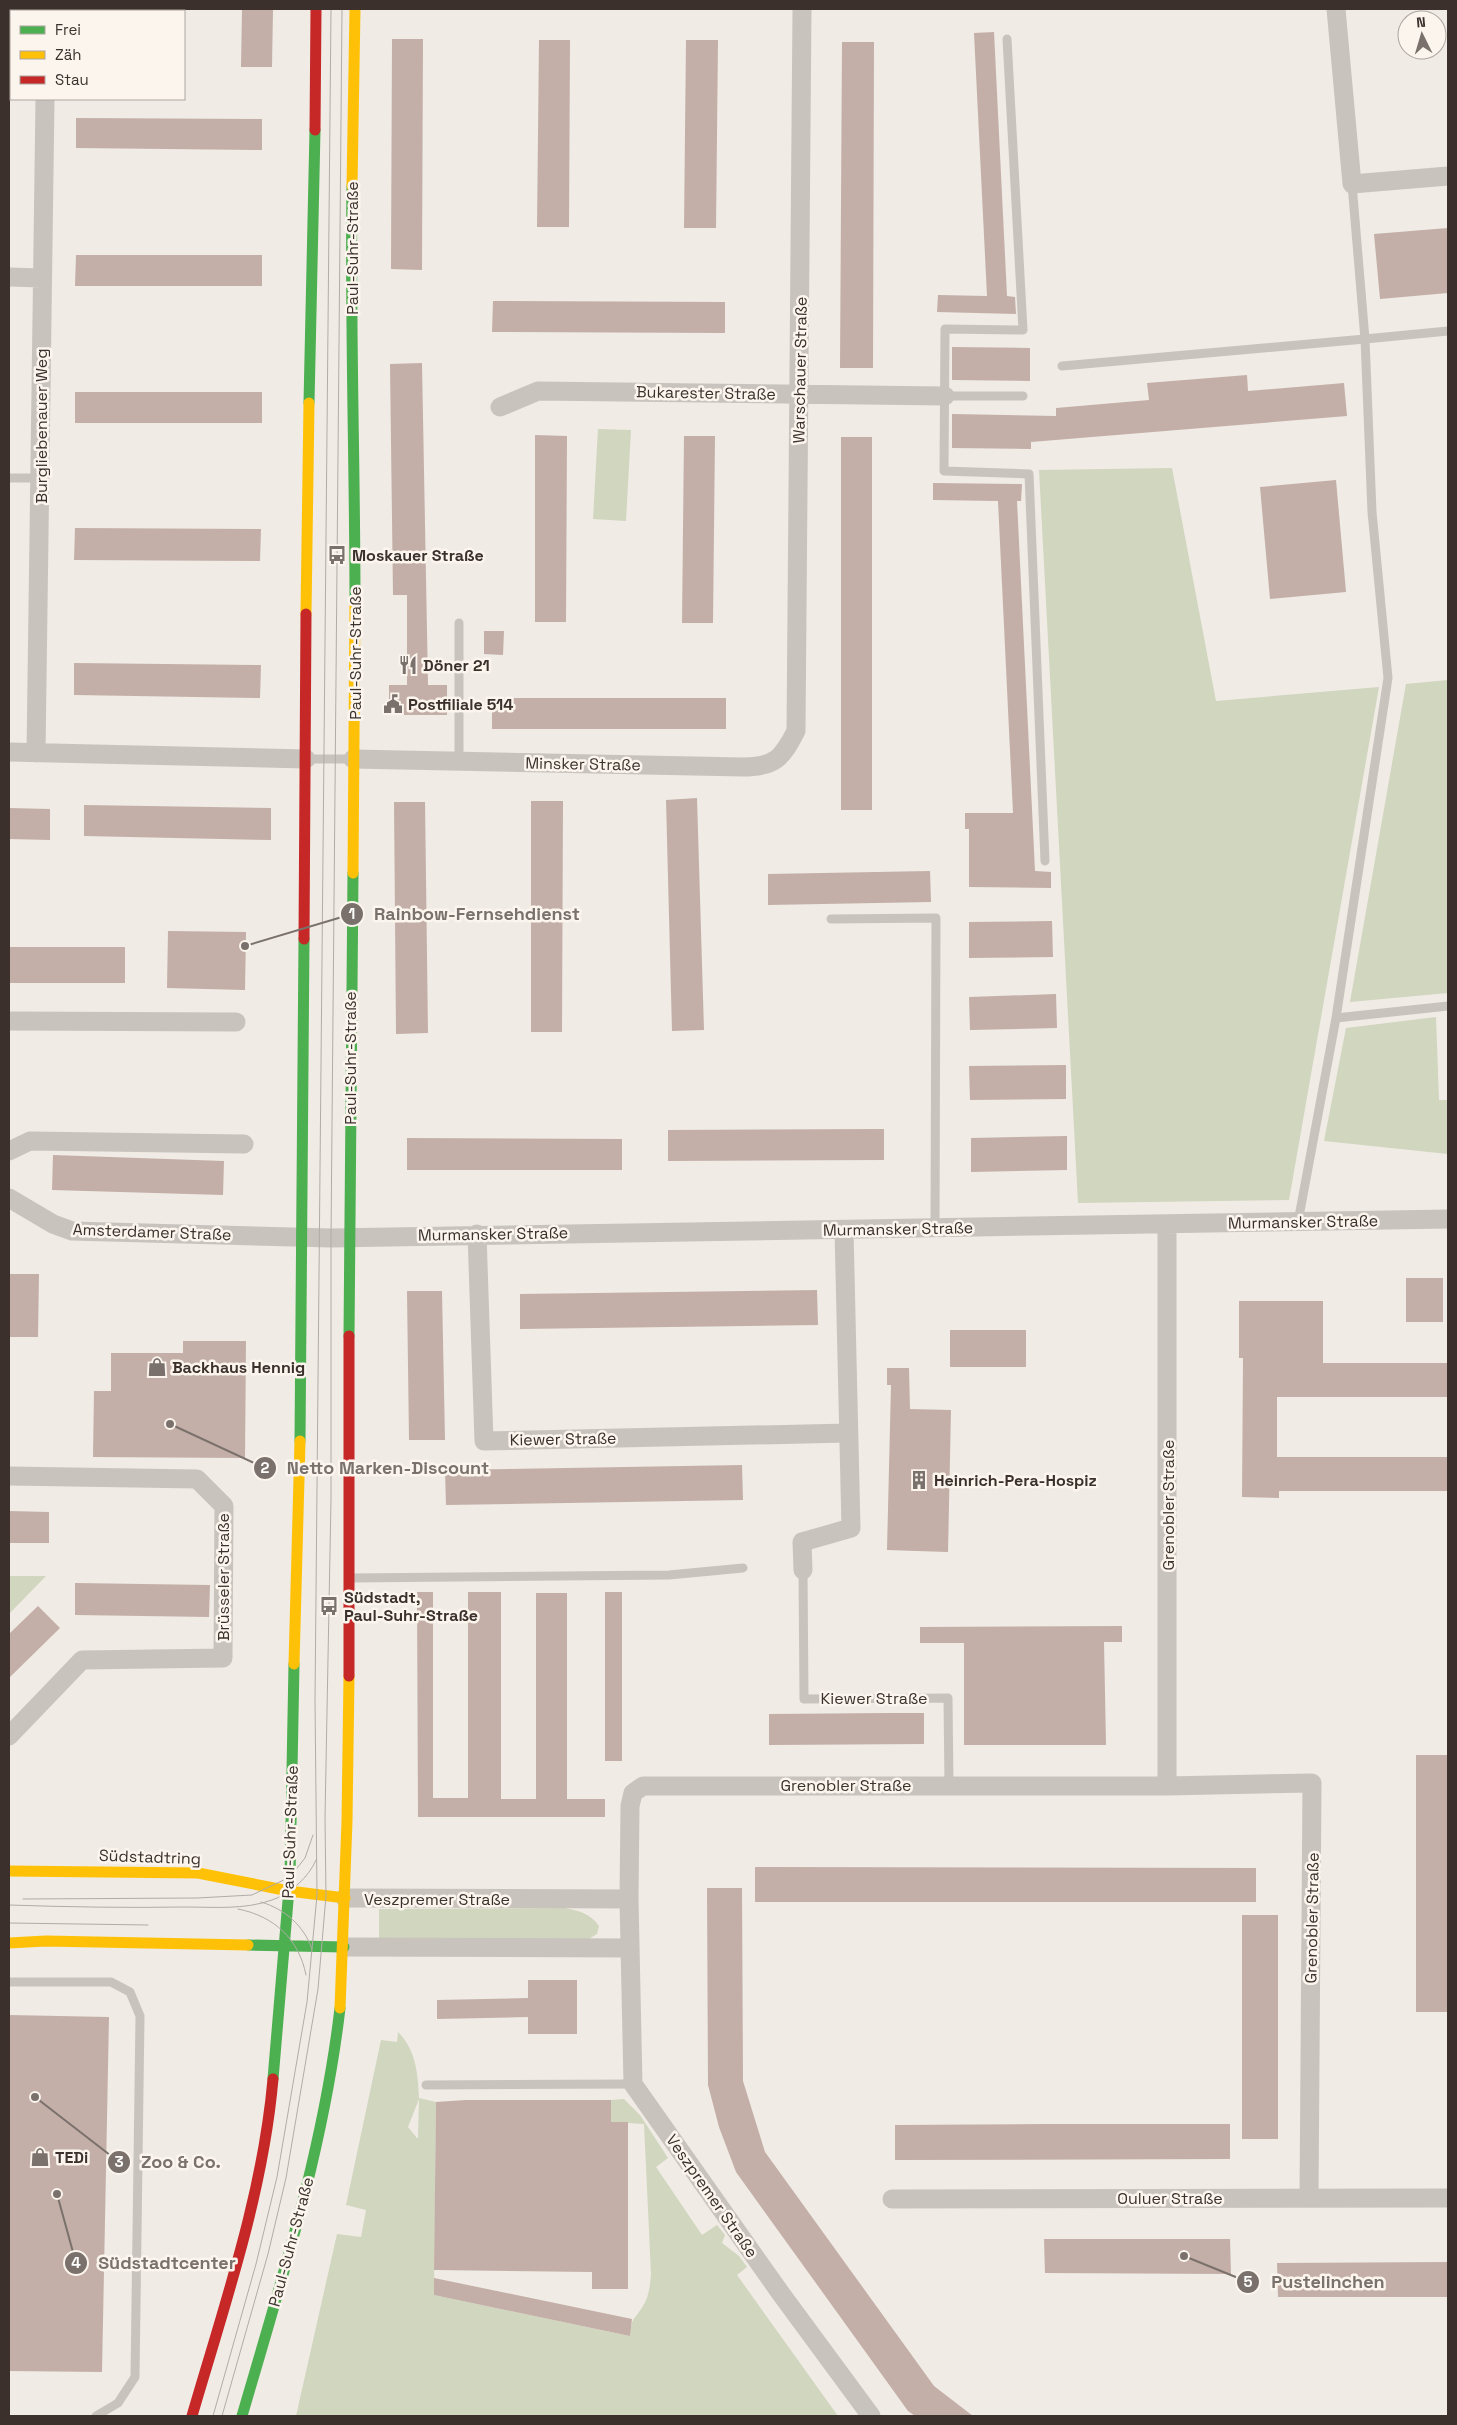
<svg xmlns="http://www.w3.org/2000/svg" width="1457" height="2425" font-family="'Space Grotesk',sans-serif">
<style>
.green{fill:#d1d6bf;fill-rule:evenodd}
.building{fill:#c3afa7}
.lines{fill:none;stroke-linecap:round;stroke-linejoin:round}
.lane{stroke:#c9c3be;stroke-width:9}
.street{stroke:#c9c3be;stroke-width:19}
.fast{stroke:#4caf50;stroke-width:11}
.slow{stroke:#ffc107;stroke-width:11}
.jam{stroke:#c62828;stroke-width:11}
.tram{stroke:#b1aca8;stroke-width:1}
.labels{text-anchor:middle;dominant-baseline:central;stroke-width:5;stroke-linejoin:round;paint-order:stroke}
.street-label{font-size:16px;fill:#3b302b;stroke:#fbf5ee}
.poi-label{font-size:16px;font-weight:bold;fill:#3b302b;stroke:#fbf5ee;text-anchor:start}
.leader{fill:none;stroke:#7a716c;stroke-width:2}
.callout-dot{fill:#7a716c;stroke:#fbf5ee;stroke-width:2}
.mark-label{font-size:15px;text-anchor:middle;font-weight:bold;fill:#fff}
.callout-label{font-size:18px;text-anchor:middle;font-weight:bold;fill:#7a716c;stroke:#fbf5ee;stroke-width:5;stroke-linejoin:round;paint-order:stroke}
</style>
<rect width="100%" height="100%" fill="#f0ebe5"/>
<path class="green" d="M598 429 631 430 626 521 593 519Z
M1172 468 1216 701 1379 687 1289 1200 1078 1203 1039 470Z
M1448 680V993L1350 1002 1406 684Z
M1436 1017 1439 1100H1448V1154L1324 1141 1346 1028Z
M9 1576H46L9 1614Z
M565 1908C579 1911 590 1913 599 1926L597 1934 587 1940 379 1939V1909Z
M398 2032C416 2050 418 2074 419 2098L436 2102 434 2295 630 2336C632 2316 633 2322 643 2306 649 2297 650 2285 651 2274L644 2124 611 2122V2100L624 2099 640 2115 668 2158 656 2167 702 2235 717 2225 725 2235 722 2243 739 2256 747 2267 737 2275 838 2416H296L337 2234 361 2237 366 2210 346 2205 381 2040 397 2042ZM419 2099 418 2138H417L408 2127Z"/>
<path class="building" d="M242 9H273L272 67H241Z
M994 32 1007 296 1015 297 1016 314 937 312 938 295 987 296 974 33Z
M392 39H423L422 270 391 269Z
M539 40H570L569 227H537Z
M686 40H718L716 228H684Z
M842 42H874L873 368H840Z
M76 118 262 119V150L76 148Z
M1448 228V293L1380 299 1374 234Z
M76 255H262V286H75Z
M493 301 725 302V333L492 332Z
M952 347 1030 348V381L952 380Z
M422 363 428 685H447V715H389V685H407V595H393L390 364Z
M1247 375 1248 391 1344 383 1347 416 1031 442V449L952 448V414L1056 416V408L1149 400 1147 383Z
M75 392H262V423H75Z
M535 435 567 436 566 622H535Z
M684 436H715L713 623H682Z
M841 437H872V810H841Z
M1336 480 1346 592 1270 599 1260 487Z
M933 483 1022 484 1021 501H1017L1035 871 1051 872V888L969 887V829H965V813H1013L998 501 933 500Z
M75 528 261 529 260 561 74 560Z
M484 631H504L503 655 484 654Z
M74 663 261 665 260 698 74 695Z
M492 698H726V729H492Z
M697 798 704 1030 672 1031 666 800Z
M531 801H563L562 1032H531Z
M394 802H425L428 1033 396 1034Z
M84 805 271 808V840L84 836Z
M9 808 50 809V840L9 839Z
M930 871 931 902 768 905V874Z
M1052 921 1053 957 969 958V922Z
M168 931 246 932 245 990 167 988Z
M9 947H125V983H9Z
M1056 994 1057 1028 970 1030 969 997Z
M1066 1065V1099L970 1100 969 1066Z
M884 1129V1160L668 1161V1130Z
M1067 1136V1170L971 1172V1138Z
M407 1138 622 1139V1170H407Z
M53 1155 224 1161 223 1195 52 1190Z
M9 1274H39L38 1337H9Z
M1406 1278H1443V1322H1406Z
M817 1290 818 1325 520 1329V1294Z
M407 1291H442L445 1440H409Z
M1239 1301H1323V1363H1448V1397H1277V1457H1448V1491H1279V1498L1242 1497 1243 1358H1239Z
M950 1330H1026V1367H950Z
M183 1341H246L245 1458 93 1457 94 1391H111V1353H183Z
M887 1368H909L910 1409 951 1410 948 1552 887 1550 891 1385H887Z
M742 1465 743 1500 446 1505 445 1470Z
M9 1511 49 1512V1543H9Z
M75 1583 210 1585 209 1617 75 1615Z
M417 1592H433V1798H468V1592H501V1799H536V1593H567V1799H605V1817H418Z
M605 1592H622V1761H605Z
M38 1606 60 1628 9 1678V1634Z
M1122 1626V1642H1104L1106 1745H964V1643H920V1627Z
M888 1713H924V1744L769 1745V1714Z
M1416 1755H1448V2012H1416Z
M755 1867 1256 1868V1902H755Z
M707 1888H742L743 2081 765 2152 934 2386 973 2416H915L908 2411 736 2172 719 2127 708 2085Z
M1242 1915H1278V2139H1242Z
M528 1980H577V2034H528V2017L437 2019V2000L528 1998Z
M9 2015 109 2017 102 2372 9 2371Z
M466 2100H611V2122H628V2289H592V2272L434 2270 436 2102Z
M1044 2124H1230V2159L895 2160V2125Z
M1044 2239H1230L1231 2274 1045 2273Z
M1448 2262V2297H1278L1277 2263Z
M434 2278 632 2319 630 2336 434 2295Z"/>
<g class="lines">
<path class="lane" d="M1007 39 1023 330 945 329 944 471 1029 474 1045 861
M9 57 11 58
M1352 184 1365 339 1448 331
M1062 366 1365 339 1372 512 1388 678 1336 1018 1298 1222
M945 396H1023
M9 478H41
M459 623V761
M306 759H353
M831 919 936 918 935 1229
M1336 1018 1448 1006
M803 1570 804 1699 948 1698 949 1785
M352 1578 669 1575 743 1568
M9 1982H111L130 1992 140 2016 135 2377 118 2403 96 2416
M426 2085 633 2084"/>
<path class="street" d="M1336 9 1352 184 1448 176
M49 11V9
M9 277 41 278
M500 407 538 391 945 396
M9 752 306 759
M36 753 45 99
M353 759 743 767C775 767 782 758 796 731L802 9
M9 1021 236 1022
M9 1151 30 1141 244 1144
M9 1198 53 1224 72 1231 331 1238 1448 1219
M1167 1225V1786L1312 1783 1309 2198
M477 1234 484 1441 848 1433
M9 1476 197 1479 224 1506 223 1658 82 1660 9 1736
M803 1570 802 1542 851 1528 844 1230
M345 1898 629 1899
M344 1947 630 1948
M892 2199 1448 2198
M871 2416 779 2291 633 2084 629 1899 630 1806 633 1793 643 1786H1167"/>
<path class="fast" d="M352 186C350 325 355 464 355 603
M309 403 315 130
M349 1336 353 873
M300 1441 304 939
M248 1945 344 1947
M273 2079 290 1877 294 1664
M242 2416C281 2282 324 2147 340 2008"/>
<path class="slow" d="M352 186 355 9
M306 614 309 403
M353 873 355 603
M294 1664 300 1441
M9 1871 198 1873 289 1891 345 1898
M9 1943 46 1941 248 1945
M340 2008 347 1821 349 1676"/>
<path class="jam" d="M315 130 316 9
M304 939 306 614
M349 1336V1676
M192 2416C224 2306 263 2194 273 2079"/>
<path class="tram" d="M23 1899 197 1898 252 1895 290 1877 305 1858 313 1835
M261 1902C285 1909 304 1926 312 1949
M9 1905C68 1907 126 1908 185 1907 214 1907 244 1910 272 1900 290 1894 309 1877 316 1860
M238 1909C274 1916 299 1939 306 1975
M9 1923 148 1925
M213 2416 256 2264 277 2177 307 2002 317 1895 315 1700 331 9
M222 2416 268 2254 286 2178 318 1989 326 1896 325 1818 331 1499V1238L342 9"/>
</g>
<defs>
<g id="bus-bare" transform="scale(1.5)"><path d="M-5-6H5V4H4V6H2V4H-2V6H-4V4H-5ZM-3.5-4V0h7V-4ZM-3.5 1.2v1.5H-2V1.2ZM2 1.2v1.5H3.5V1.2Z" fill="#7a716c" stroke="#fbf5ee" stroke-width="2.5" paint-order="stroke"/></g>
<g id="restaurant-bare" transform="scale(1.5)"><path d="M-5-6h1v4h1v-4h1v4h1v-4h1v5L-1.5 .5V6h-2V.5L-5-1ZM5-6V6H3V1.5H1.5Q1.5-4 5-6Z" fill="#7a716c" stroke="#fbf5ee" stroke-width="2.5" paint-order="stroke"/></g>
<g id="civic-bare" transform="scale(1.5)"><path d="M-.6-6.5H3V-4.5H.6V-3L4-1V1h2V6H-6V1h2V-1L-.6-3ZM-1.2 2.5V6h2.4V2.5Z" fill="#7a716c" stroke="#fbf5ee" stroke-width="2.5" paint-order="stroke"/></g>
<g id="shop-bare" transform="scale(1.5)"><path d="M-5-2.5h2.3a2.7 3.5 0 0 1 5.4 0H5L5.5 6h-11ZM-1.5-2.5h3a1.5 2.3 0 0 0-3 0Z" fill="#7a716c" stroke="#fbf5ee" stroke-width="2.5" paint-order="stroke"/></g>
<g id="building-bare" transform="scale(1.5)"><path d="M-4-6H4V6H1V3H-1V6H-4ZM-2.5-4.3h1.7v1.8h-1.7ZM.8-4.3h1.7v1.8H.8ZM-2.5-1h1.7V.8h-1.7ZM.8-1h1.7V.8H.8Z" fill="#7a716c" stroke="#fbf5ee" stroke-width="2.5" paint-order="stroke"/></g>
</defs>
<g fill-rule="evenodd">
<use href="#bus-bare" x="337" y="555"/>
<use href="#restaurant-bare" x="408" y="665"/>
<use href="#civic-bare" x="393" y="704"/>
<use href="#shop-bare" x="157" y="1367"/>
<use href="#building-bare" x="919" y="1480"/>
<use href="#bus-bare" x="329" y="1606"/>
<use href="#shop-bare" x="40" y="2157"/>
</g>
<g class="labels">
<g class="street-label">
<text transform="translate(352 248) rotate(-90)">Paul-Suhr-Straße</text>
<text transform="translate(800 370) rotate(-89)">Warschauer Straße</text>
<text transform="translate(706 393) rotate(1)">Bukarester Straße</text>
<text transform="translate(41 426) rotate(-90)">Burgliebenauer Weg</text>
<text transform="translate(355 653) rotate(-90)">Paul-Suhr-Straße</text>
<text transform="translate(583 764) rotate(1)">Minsker Straße</text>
<text transform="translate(350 1058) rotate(-90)">Paul-Suhr-Straße</text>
<text transform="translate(1303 1222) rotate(-1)">Murmansker Straße</text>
<text transform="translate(898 1229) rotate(-1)">Murmansker Straße</text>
<text transform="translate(152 1232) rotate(2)">Amsterdamer Straße</text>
<text transform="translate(493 1234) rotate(-1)">Murmansker Straße</text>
<text transform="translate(563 1439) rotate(-1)">Kiewer Straße</text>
<text transform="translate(1168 1505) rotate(-90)">Grenobler Straße</text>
<text transform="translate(223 1577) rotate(-90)">Brüsseler Straße</text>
<text x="874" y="1698">Kiewer Straße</text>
<text x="846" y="1785">Grenobler Straße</text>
<text transform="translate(290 1832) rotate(-88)">Paul-Suhr-Straße</text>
<text transform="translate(150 1857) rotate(2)">Südstadtring</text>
<text x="437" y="1899">Veszpremer Straße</text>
<text transform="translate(1312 1918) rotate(-89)">Grenobler Straße</text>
<text transform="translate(712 2196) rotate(55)">Veszpremer Straße</text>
<text x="1170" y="2198">Ouluer Straße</text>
<text transform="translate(291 2242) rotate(-75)">Paul-Suhr-Straße</text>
</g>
<g class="poi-label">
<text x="352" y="555">Moskauer Straße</text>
<text x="423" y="665">Döner 21</text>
<text x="408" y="704">Postfiliale 514</text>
<text x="172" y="1367">Backhaus Hennig</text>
<text x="934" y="1480">Heinrich-Pera-Hospiz</text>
<text x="344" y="1597">Südstadt,<tspan x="344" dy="18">Paul-Suhr-Straße</tspan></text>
<text x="55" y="2157">TEDi</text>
</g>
</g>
<path class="leader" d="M245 946L352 914M170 1424L265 1468M35 2097L119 2162M57 2194L76 2263M1184 2256L1248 2282"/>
<g class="callout-dot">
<circle cx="245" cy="946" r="5"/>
<circle cx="170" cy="1424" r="5"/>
<circle cx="35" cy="2097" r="5"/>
<circle cx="57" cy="2194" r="5"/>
<circle cx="1184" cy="2256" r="5"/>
<circle cx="352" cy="914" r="12"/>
<circle cx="265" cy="1468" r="12"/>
<circle cx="119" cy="2162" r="12"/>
<circle cx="76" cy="2263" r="12"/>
<circle cx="1248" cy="2282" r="12"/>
</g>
<g class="mark-label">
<text x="352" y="919">1</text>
<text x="265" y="1473">2</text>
<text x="119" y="2167">3</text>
<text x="76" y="2268">4</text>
<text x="1248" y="2287">5</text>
</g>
<g class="callout-label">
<text x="477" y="920">Rainbow-Fernsehdienst</text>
<text x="388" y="1474">Netto Marken-Discount</text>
<text x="181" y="2168">Zoo &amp; Co.</text>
<text x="167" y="2269">Südstadtcenter</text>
<text x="1328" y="2288">Pustelinchen</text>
</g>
<rect width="1457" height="2425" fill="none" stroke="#3b302b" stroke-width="20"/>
<rect x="10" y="10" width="175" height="90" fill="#fbf5ee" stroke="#aea6a0"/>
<rect x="20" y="26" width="25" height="8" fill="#4caf50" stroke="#aea6a0"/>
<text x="55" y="35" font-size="15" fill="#3b302b">Frei</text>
<rect x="20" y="51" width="25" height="8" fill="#ffc107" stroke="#aea6a0"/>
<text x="55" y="60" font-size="15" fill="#3b302b">Zäh</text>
<rect x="20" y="76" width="25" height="8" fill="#c62828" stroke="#aea6a0"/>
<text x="55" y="85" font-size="15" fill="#3b302b">Stau</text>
<g transform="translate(1422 35) rotate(355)"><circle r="24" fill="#fbf5ee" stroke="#aea6a0"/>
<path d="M0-4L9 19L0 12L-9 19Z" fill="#7a716c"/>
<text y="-8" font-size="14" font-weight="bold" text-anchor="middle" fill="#3b302b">N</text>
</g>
</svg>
